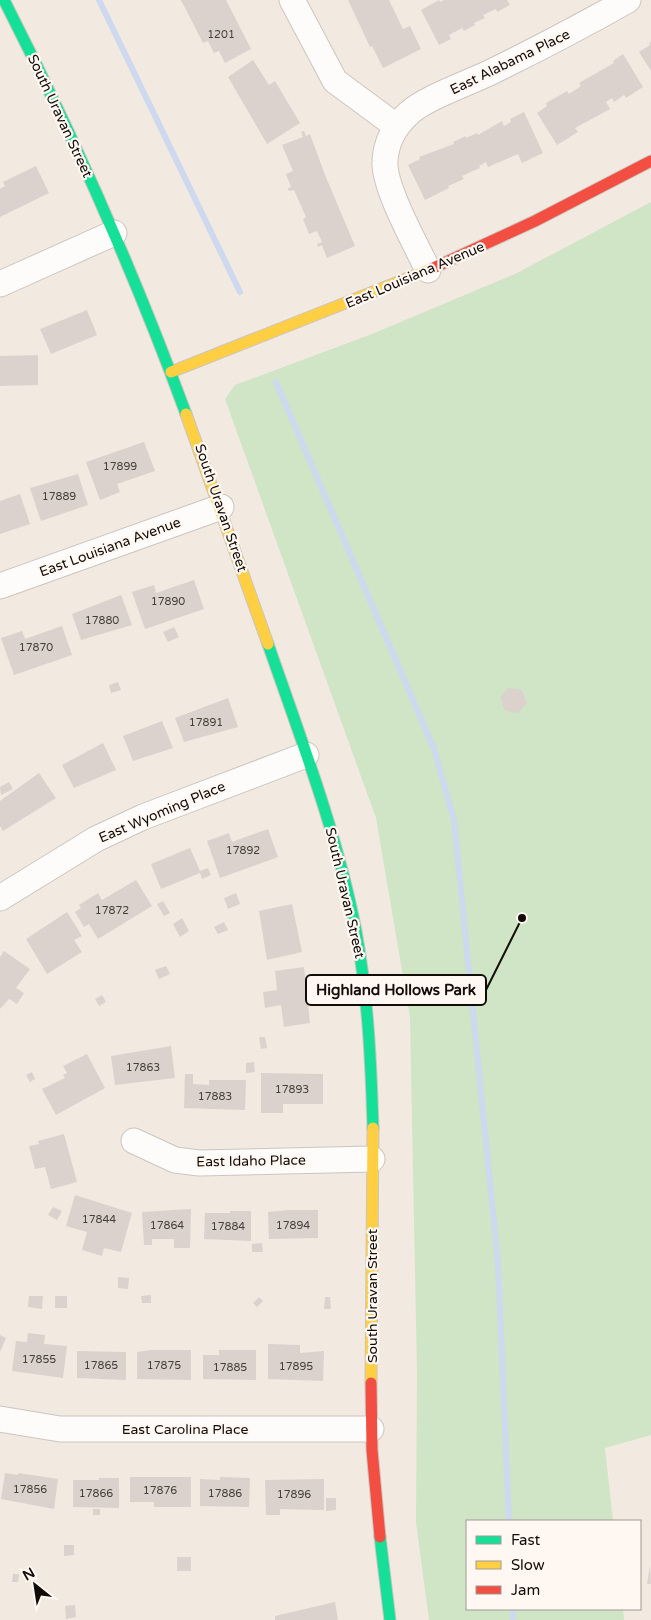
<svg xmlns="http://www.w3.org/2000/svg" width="651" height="1620" font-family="'Varela Round',sans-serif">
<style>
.green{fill:#d0e4c6}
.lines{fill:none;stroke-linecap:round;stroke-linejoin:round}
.stream{stroke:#ced8ee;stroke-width:6}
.building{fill:#dbd2cd}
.street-casing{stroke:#ccc5bf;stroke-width:27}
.fast-casing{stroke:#ccc5bf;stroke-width:13}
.slow-casing{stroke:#ccc5bf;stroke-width:13}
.jam-casing{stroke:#ccc5bf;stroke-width:13}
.street{stroke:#fdfcfa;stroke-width:25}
.fast{stroke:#16e098;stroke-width:11}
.slow{stroke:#ffcf43;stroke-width:11}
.jam{stroke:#f24e42;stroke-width:11}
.labels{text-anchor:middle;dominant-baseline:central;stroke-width:4.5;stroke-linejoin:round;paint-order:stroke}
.number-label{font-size:11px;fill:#443e39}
.street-label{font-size:14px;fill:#120c08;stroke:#fff8f2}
.leader{fill:none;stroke:#120c08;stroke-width:2}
.callout-dot{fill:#120c08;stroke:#fff8f2;stroke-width:2}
.callout{fill:#fff8f2;stroke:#120c08;stroke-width:2}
.callout-label{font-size:15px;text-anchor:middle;font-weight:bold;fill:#120c08}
</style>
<rect width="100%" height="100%" fill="#f2e9e1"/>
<path class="green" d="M651 202V1435L605 1448 613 1521H467V1609H623L624 1620H429L416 1522 417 1372 410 1017 376 818 225 399 235 385 372 334 515 274Z"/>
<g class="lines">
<path class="stream" d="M99 0 240 292
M276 382 434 749 454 820 498 1263 509 1521
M513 1609V1620"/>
</g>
<path class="building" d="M181 0H226L251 49 225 63 219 51 214 53 208 41 203 43Z
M348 0H389L403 29 410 26 421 49 383 68 372 46 370 47Z
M439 0 440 2 444 0H507L510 5 497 12 496 9 483 15 485 18 474 23 475 25 464 31 462 28 449 35 451 39 439 45 421 10Z
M651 42V71L639 52 650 45 649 43Z
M623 54 643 87 626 98 624 95 614 102 612 98 606 102 610 109 575 128 578 132 557 145 537 113 547 106 546 103 567 91 569 94 581 86 579 83 614 63 613 61Z
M253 60 269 85 275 81 300 123 267 144 228 77Z
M524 112 543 153 522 163 518 154 488 167 486 162 479 166 480 168 462 176 464 179 448 186 449 188 425 200 408 165 420 159 419 157 454 144 453 142 466 136V138L477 133 478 135 502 121 504 126 511 122 510 119Z
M304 131 306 136 310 134 325 175 355 246 327 258 322 245 318 247 317 244 322 242 317 231 309 234 303 219 306 217 294 190 289 191 288 188 291 187 286 174 293 171 282 145 303 137 301 132Z
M36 166 49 193 0 217V189L5 186 3 182Z
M87 310 97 335 51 354 40 329Z
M38 355V385L0 386V356Z
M144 442 155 471 117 484 120 492 100 500 86 462Z
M78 474 88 505 41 521 30 488Z
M20 494 30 524 0 534V501Z
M194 580 204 609 145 629 132 592 154 585 156 593Z
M121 595 132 625 81 640 72 614Z
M62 626 72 655 14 675 1 638 22 631 25 639Z
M174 627 179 637 168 642 163 632Z
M118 682 121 690 111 693 109 685Z
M508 688 522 690 527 703 518 713 505 711 500 698Z
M228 698 238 727 184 742 175 718Z
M162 721 173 748 133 761 123 736Z
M103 743 116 770 74 788 62 765Z
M39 773 56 798 3 831 0 826V801Z
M9 782 13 789 1 795 0 787Z
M268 829 278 857 220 878 207 841 229 833 232 842Z
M190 848 200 871 208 868 211 875 202 879 200 873 161 889 151 864Z
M136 880 152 906 98 939 89 924 84 927 75 912 81 908 79 905 98 893 102 900Z
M236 893 240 904 228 909 224 898Z
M163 901 170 913 164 916 157 904Z
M292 904 302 952 267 960 259 911Z
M67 912 82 936 74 940 82 952 47 974 26 939Z
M182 918 189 931 180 937 173 924Z
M224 922 228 930 218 934 214 927Z
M4 951 30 969 16 988 24 993 17 1004 9 999 0 1009V957Z
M166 966 170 974 159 979 155 970Z
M304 967 310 1023 284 1027 281 1005 265 1008 263 992 277 990 275 971Z
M102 995 106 1002 99 1006 95 999Z
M259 1037H265L267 1048 261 1049Z
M171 1046 175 1078 115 1085 111 1056Z
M87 1054 105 1088 56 1115 42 1089 65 1078 63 1075 67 1073 63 1066Z
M254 1062 255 1072 246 1073V1063Z
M32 1072 35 1079 30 1082 26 1075Z
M261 1073 323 1074V1104H283V1113H261Z
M185 1074H193V1084L209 1085V1080H246L245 1110 184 1108Z
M64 1134 77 1182 51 1189 45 1167 35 1169 29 1146 39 1144 38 1141Z
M75 1195 132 1213 121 1252 104 1248 102 1256 82 1250 87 1232 66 1226Z
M53 1207 62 1211 57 1220 48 1215Z
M191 1209 190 1248H174V1239H152V1245H144L142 1212Z
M288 1210H318V1238L269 1239 268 1212Z
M230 1211H251V1241L204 1239 205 1213H230Z
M262 1243 263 1252H252V1244Z
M118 1277 129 1278 128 1289 118 1288Z
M151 1295V1303H142L141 1296Z
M29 1296H43L42 1309 28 1307Z
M55 1296H67V1308H55Z
M259 1297 263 1301 257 1307 253 1303Z
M325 1297H330L331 1309H324Z
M28 1333 45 1335 44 1344 67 1346 63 1378 12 1371 16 1341 27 1342Z
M0 1335 6 1338 0 1352Z
M268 1344 300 1345V1353L324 1351 323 1381 268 1379Z
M150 1350H191V1380L137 1379V1352Z
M219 1350H256V1380L203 1379V1355H219Z
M77 1351 126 1352V1380L77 1378Z
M5 1473 18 1475V1473L58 1479 54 1509 1 1499Z
M130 1477H191V1507H154V1502H130Z
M220 1477 250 1478 249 1507 200 1506V1479L220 1480Z
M99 1478H119V1508L73 1507V1480H99Z
M324 1479V1510L280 1509V1515H266L265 1480Z
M326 1498H336V1510L326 1511Z
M93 1509H100V1515H93Z
M64 1545H74V1555L64 1556Z
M177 1557H191V1571H177Z
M650 1566 651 1584H647Z
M13 1574H19L18 1582H12Z
M335 1602 338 1620H275V1616Z
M75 1605 76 1617 66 1619 65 1606Z"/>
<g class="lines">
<g class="street-casing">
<path id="street" d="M292 0 335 81 396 126
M428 270C416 245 383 186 385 161 386 142 394 127 408 114 425 98 466 84 489 73 536 50 582 26 628 0
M0 284 114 233
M0 586 221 507
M0 898 96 839 143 817 306 755
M134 1141 175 1160 199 1163 372 1159
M0 1419 60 1429H371"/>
</g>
<g class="fast-casing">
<path id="fast" d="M4 0C73 135 134 272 186 414
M268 644C301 739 337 833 356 931 368 996 371 1062 373 1128
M380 1537 390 1620"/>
</g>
<g class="slow-casing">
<path id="slow" d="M171 372 431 269
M186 414 268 644
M371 1383 373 1128"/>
</g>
<g class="jam-casing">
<path id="jam" d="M431 269 535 221 651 161
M371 1383 372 1450 380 1537"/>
</g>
<use href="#street" class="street"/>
<use href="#fast" class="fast"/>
<use href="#slow" class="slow"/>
<use href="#jam" class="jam"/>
</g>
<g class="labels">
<g class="number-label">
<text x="221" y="34">1201</text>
<text x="120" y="466">17899</text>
<text x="59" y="496">17889</text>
<text x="168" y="601">17890</text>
<text x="102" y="620">17880</text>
<text x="36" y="647">17870</text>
<text x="206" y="722">17891</text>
<text x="243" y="850">17892</text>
<text x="112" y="910">17872</text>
<text x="143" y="1067">17863</text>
<text x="292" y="1089">17893</text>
<text x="215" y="1096">17883</text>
<text x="99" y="1219">17844</text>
<text x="167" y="1225">17864</text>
<text x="293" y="1225">17894</text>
<text x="228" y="1226">17884</text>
<text x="39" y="1359">17855</text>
<text x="101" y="1365">17865</text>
<text x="164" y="1365">17875</text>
<text x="296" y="1366">17895</text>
<text x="230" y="1367">17885</text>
<text x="30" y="1489">17856</text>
<text x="160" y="1490">17876</text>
<text x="96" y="1493">17866</text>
<text x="225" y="1493">17886</text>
<text x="294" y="1494">17896</text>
</g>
<g class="street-label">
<text transform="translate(510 62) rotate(-26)">East Alabama Place</text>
<text transform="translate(60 116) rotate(65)">South Uravan Street</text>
<text transform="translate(415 275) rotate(-23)">East Louisiana Avenue</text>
<text transform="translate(221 508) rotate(71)">South Uravan Street</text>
<text transform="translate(110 547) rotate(-20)">East Louisiana Avenue</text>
<text transform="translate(162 812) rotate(-23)">East Wyoming Place</text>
<text transform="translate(345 893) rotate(77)">South Uravan Street</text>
<text transform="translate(251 1161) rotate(-1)">East Idaho Place</text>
<text transform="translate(372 1296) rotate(-90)">South Uravan Street</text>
<text x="185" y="1429">East Carolina Place</text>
</g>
</g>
<path class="leader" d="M522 918L486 990"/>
<circle class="callout-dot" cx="522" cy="918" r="5"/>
<rect class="callout" x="306" y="975" width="180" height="30" rx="5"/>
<g class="callout-label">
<text x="396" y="995">Highland Hollows Park</text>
</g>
<rect x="466" y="1520" width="175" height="90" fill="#fff8f2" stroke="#a09a94"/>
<rect x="476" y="1536" width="25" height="8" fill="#16e098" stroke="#a09a94"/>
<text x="511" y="1545" font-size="15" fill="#120c08">Fast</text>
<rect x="476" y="1561" width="25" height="8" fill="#ffcf43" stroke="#a09a94"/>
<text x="511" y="1570" font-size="15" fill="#120c08">Slow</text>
<rect x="476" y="1586" width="25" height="8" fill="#f24e42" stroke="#a09a94"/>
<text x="511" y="1595" font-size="15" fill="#120c08">Jam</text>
<g transform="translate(35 1585) rotate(330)" stroke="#fff8f2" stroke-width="4" paint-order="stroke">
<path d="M0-4L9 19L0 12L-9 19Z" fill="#120c08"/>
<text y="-8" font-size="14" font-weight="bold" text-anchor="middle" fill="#120c08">N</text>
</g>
</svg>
